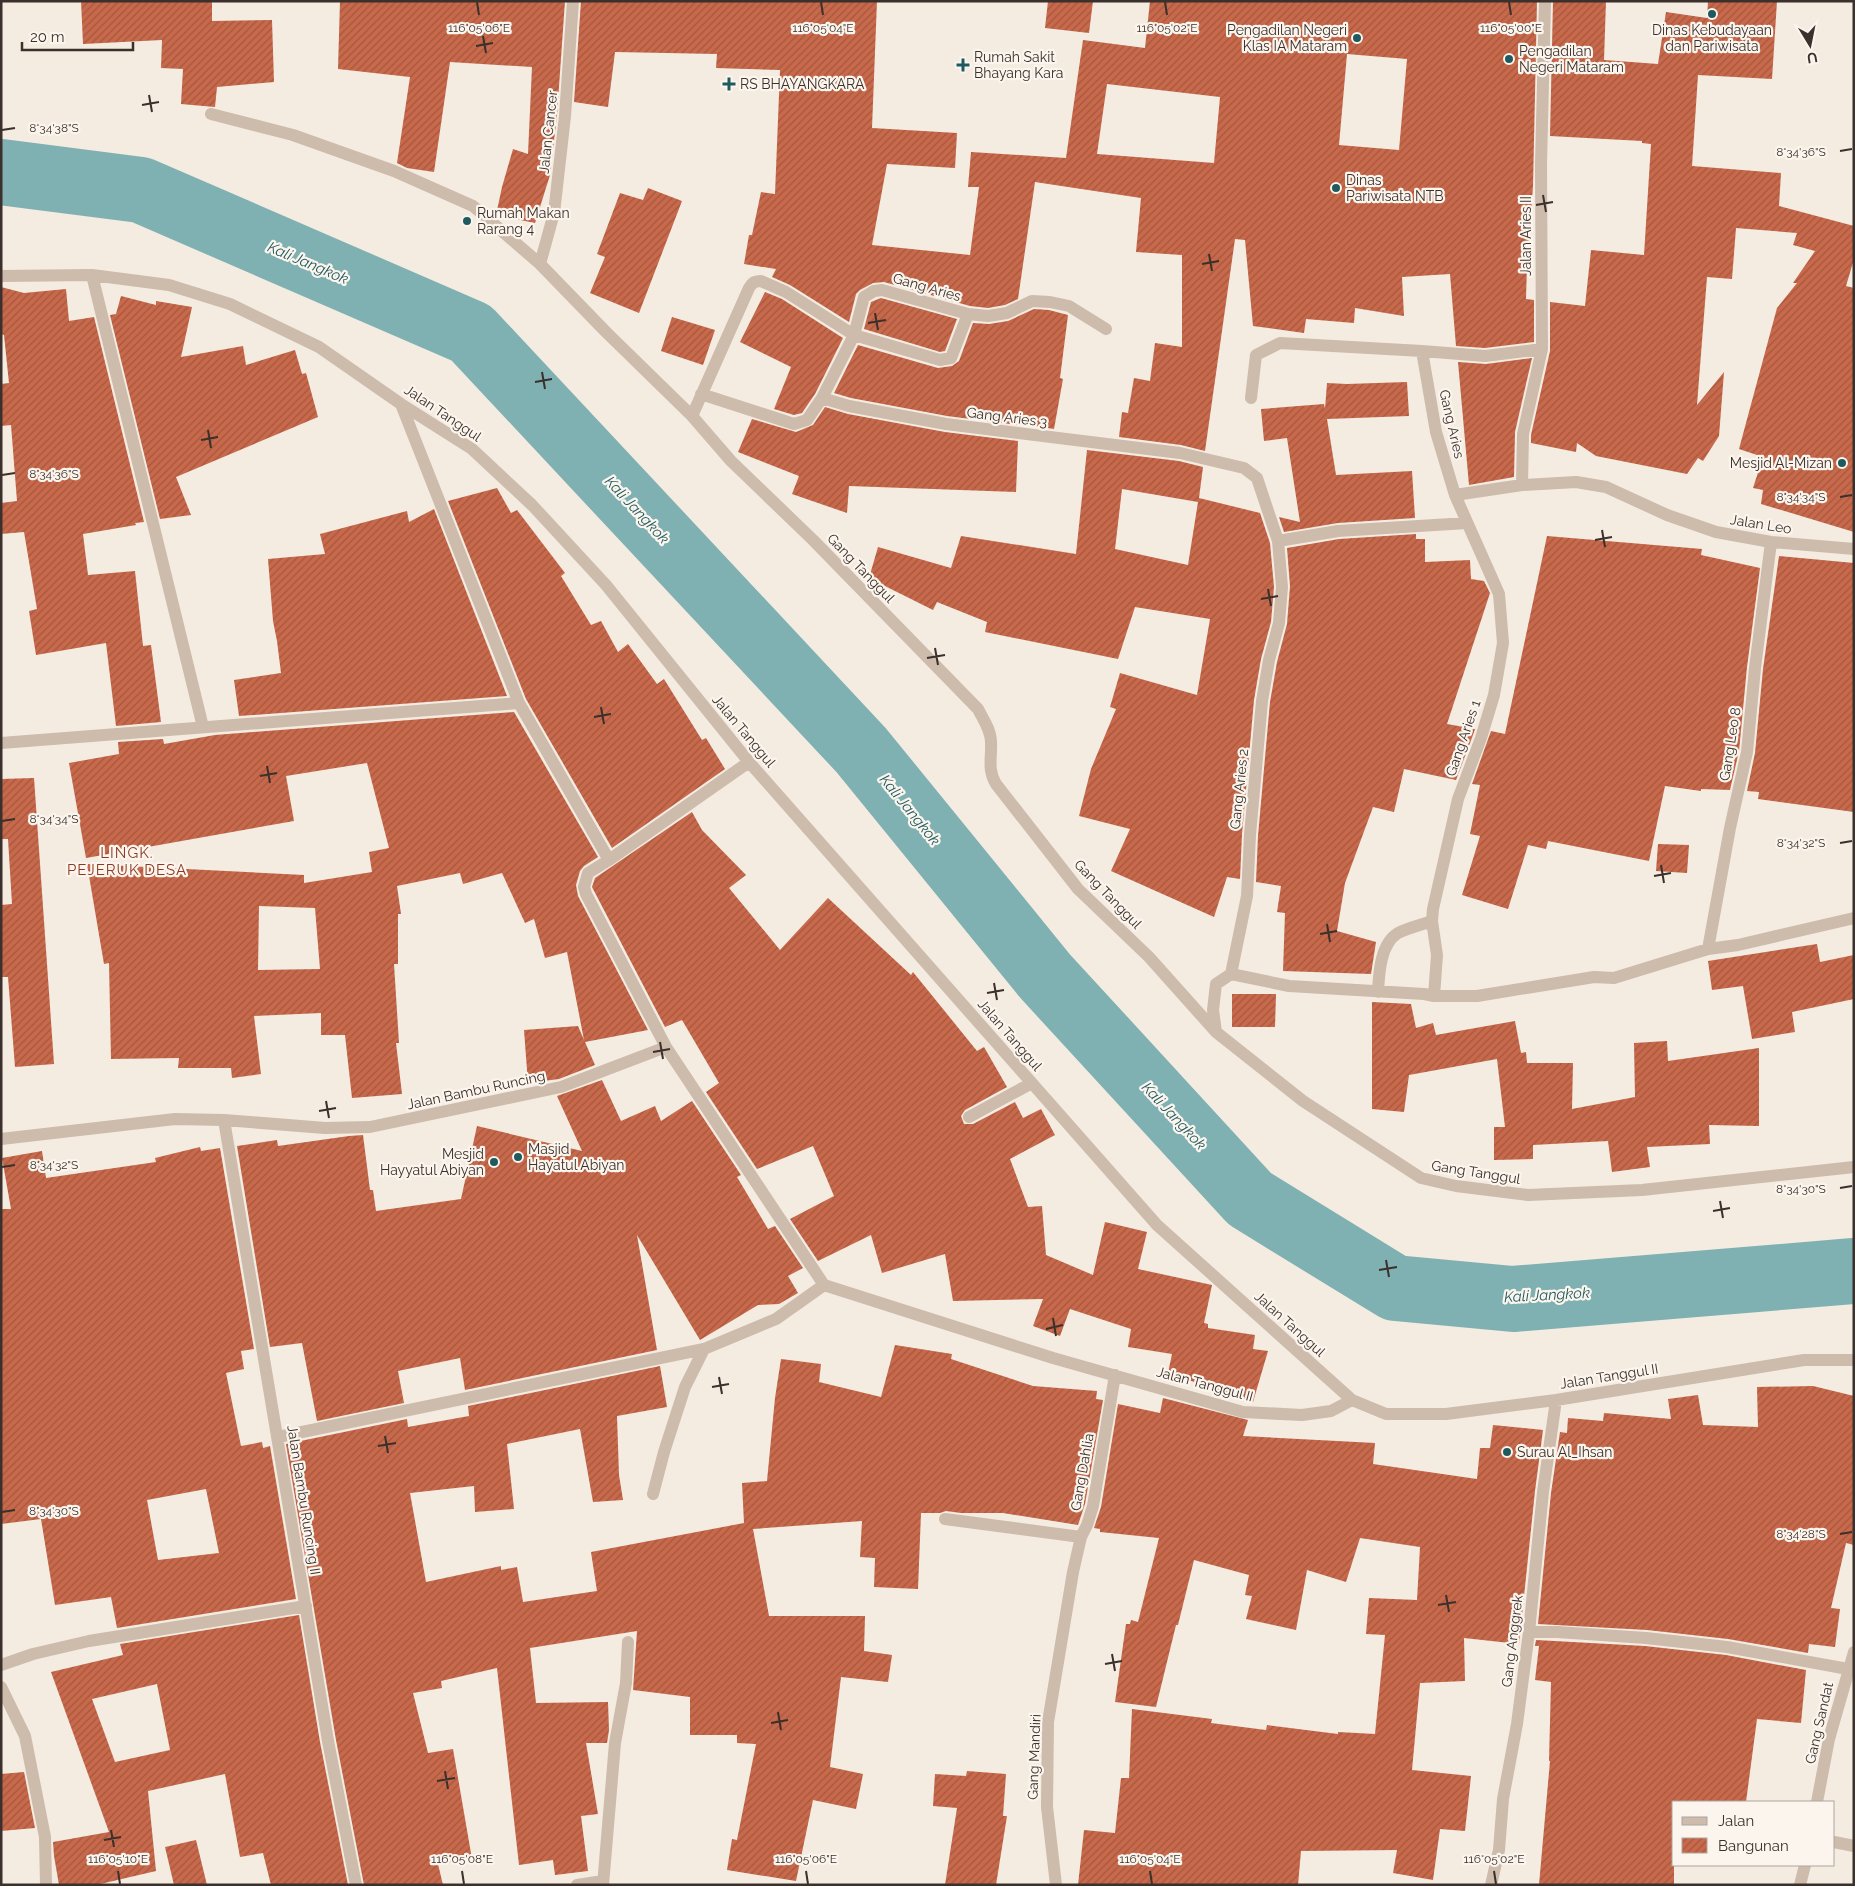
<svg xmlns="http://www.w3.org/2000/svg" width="1855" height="1886" font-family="Raleway,sans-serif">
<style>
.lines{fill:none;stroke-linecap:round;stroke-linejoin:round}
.river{stroke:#7fb0b2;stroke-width:66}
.building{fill:url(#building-hatch);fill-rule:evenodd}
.minor{stroke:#cdbbac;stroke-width:12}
.ticks{fill:none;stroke:#3b302b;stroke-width:2}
.poi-dot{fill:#1f5a5e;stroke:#fbf5ee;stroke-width:2}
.labels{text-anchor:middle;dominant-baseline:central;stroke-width:4.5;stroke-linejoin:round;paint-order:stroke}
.poi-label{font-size:14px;fill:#3b302b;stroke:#fbf5ee;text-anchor:start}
.street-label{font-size:14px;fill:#3b302b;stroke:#fbf5ee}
.water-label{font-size:15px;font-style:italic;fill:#1f5a5e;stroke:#fbf5ee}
.neighbourhood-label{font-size:15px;letter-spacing:1px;fill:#8c3b22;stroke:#fbf5ee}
.ticks-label{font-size:12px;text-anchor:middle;fill:#3b302b;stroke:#fbf5ee;stroke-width:4.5;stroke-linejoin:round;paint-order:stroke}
</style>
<defs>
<pattern id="building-hatch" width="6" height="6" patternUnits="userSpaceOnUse" patternTransform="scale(1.25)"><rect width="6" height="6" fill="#c8694b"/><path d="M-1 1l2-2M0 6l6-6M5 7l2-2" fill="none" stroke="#a4573f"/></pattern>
</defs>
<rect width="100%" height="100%" fill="#f4ebe1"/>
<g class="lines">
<path class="river" d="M1 172 141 190 471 333 861 750 1045 976 1250 1199 1395 1288 1513 1299 1854 1271"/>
</g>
<path class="building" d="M81 1H212V21L272 20 274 82 217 87 215 107 181 104 183 69 161 68 162 40 83 44Z
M340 1H565L557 115 550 175 535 223 496 215 502 187 513 149 528 154 532 67 450 62 434 172 407 168 397 163 410 77 338 69Z
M581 1H877L872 128 957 133 955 168 887 164 872 245 970 255 979 187H968L971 152 1066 158 1083 40 1145 48 1150 1H1537L1533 186 1527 264 1526 299 1534 300V342L1485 348 1456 346 1450 274 1402 277 1404 316 1355 308 1354 323 1306 319 1304 333 1253 326 1245 240 1235 239 1205 451 1181 445 1119 437 1122 412 1128 413 1134 378 1150 381 1155 343 1182 347V255L1136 252 1141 198 1035 182 1018 299 1005 305 988 308 970 306 884 282 873 283 860 290 856 294 849 322 790 285 772 277 776 269 744 264 749 235H752L761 192 775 194 780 70 716 68 717 54 615 52 608 107 574 102ZM1347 54 1407 59 1399 150 1339 145ZM1107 84 1220 97 1214 163 1097 154Z
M1048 1H1093L1089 33 1045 28Z
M1553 1H1606L1604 60 1658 64 1666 12 1707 18 1708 1H1777L1772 79 1698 75 1692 166 1781 173 1779 206 1854 226V259L1846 286 1854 288V532L1761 504 1763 490 1753 488 1763 457 1739 449 1777 308 1797 283H1793L1815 251 1793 245 1797 233 1736 228 1732 279 1707 277 1697 405 1724 372 1719 436 1703 461 1698 458 1687 474 1596 456 1577 443 1576 452 1531 443V435L1550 351V302L1585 306 1591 250 1644 255 1651 144 1642 143V141L1550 136Z
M648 188 682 201 639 313 590 293 605 257 597 254 620 193 643 200Z
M1 287 24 293 66 289 69 321 94 317 144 522 135 523 136 525 83 534 88 575 135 571 143 646 151 645 161 722 116 726 106 643 36 655 29 611 37 609 24 532 1 534V503L17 501 11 425 1 426V384L9 383 4 335 1 334Z
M765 292 782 299 843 338 815 394 802 413 794 415 774 409 791 367 740 342Z
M121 296 156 305V301L192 307 181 357 243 346 246 365 295 350 302 374 306 373 318 417 176 477 191 515 160 519 110 315 116 314Z
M881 298 957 319 945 351 940 352 864 329 871 302Z
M1034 309 1049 310 1068 315 1060 378 1063 379 1054 429 1018 423V425L947 416 851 398 834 393 858 345 938 368 952 366 959 361 973 323 989 324 1008 321Z
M672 317 715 330 703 365 661 351Z
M1532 358 1515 432 1514 477 1469 485 1458 362 1486 364Z
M1407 382 1409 416 1327 419 1336 475 1412 471 1415 518 1338 523 1284 532 1279 517 1300 522 1287 438 1264 441 1261 409 1324 404 1325 409 1327 383 1347 384Z
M825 407 848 414 945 432 1018 441 1016 492 849 486 847 513 792 494 799 476 738 452 752 419 796 432 813 425Z
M1087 450 1179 461 1203 467 1199 498 1260 513 1270 543 1274 587 1271 622 1261 659 1254 700 1242 834 1240 879 1227 877 1214 917 1111 871 1130 829 1079 816 1091 769 1116 709 1110 707 1120 673 1197 695 1210 619 1135 607 1118 659 985 632 987 622 937 602 933 610 869 578 878 547 951 568 961 536 1076 554ZM1122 489 1198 502 1188 565 1115 549Z
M497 488 511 513 517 510 565 573 561 576 591 625 601 621 618 652 628 644 657 684 664 679 702 740 706 738 725 769 612 848 526 699 448 501Z
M434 509 507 696 239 716 234 680 281 673 277 641 273 621 268 559 325 554 320 534 407 511 409 522Z
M1416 534V539H1425V562L1470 560 1471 579 1484 581 1490 593 1447 724 1475 729 1473 735 1456 780 1404 769 1394 812 1373 807 1345 883 1337 931 1376 942 1371 974 1283 971 1285 913 1277 912 1281 886 1256 882 1258 836 1270 702 1277 662 1287 624 1290 586 1287 548 1339 539Z
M1547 536 1702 549 1701 555 1760 568 1747 667 1739 751 1730 790 1701 789V791L1665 786 1649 861 1548 841 1546 849 1528 845 1508 909 1462 895 1480 836 1470 834 1480 785 1472 784 1491 731 1505 734Z
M1779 556 1854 563V812L1758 799 1759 792 1747 791 1755 753 1763 669Z
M514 712 598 857 584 866 580 871 576 885 578 896 648 1030 585 1042 595 1065 559 1079 528 1083 524 1030 578 1026 584 1040 567 952 545 958 534 919 525 923 502 873 463 884 460 873 397 886 401 914H398V964H394L399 1043H396L402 1094 352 1098 345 1035H321V1013L254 1016 261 1074 232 1078 231 1068H178L179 1058 111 1059 109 963 104 964 87 864 304 875V883L372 872 369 852 389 848 367 763 286 776 294 821 86 858 69 763 119 754 118 742 163 739 164 744 215 735ZM259 906 315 908 320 969 258 970Z
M34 778 54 1064 15 1067 8 977H1V905L12 904 8 839H1V779Z
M692 812 702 830 746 875 729 888 780 950 828 898 911 975 913 972 977 1051 984 1047 1007 1087 965 1110 961 1116 964 1124H973L1015 1102 1023 1118 1041 1109 1055 1135 1010 1159 1028 1207 1042 1206 1046 1255 1093 1275 1105 1222 1147 1232 1138 1269 1212 1285 1204 1323 1208 1324V1328L1255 1335 1253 1349 1268 1351 1253 1402 1168 1373 1172 1354 1128 1347 1131 1329 1070 1309 1060 1336 1033 1326 1043 1299 953 1301 945 1254 882 1273 871 1235 818 1261 790 1219 834 1196 813 1146 757 1169 706 1092 719 1083 682 1020 665 1027 592 887 595 878Z
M1658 844 1689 845 1687 873 1656 871Z
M1817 944 1820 962 1854 955V999L1792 1012 1795 1032 1752 1039 1743 986 1712 990 1708 961Z
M1232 994H1276L1275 1027H1232Z
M1372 1002 1411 1004 1416 1028 1433 1023 1436 1035 1515 1021 1521 1053 1526 1052 1527 1063H1573L1572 1109 1635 1097 1634 1043 1667 1041 1668 1061 1759 1048V1126L1709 1125 1710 1144 1647 1147 1650 1167 1612 1172 1608 1141 1533 1145V1159L1494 1160V1127H1505L1497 1059 1409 1075 1404 1112 1372 1109Z
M602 1080 621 1121 655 1106 661 1121 692 1101 741 1175 737 1177 768 1229 775 1226 803 1268 788 1276 798 1293 779 1304 758 1305 700 1340 637 1235 657 1350 465 1390 460 1358 398 1371 404 1403 317 1421 302 1343 270 1347 237 1146 277 1140 278 1146 349 1136 363 1135 370 1190H373L376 1211 461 1199 477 1126 582 1151 557 1096Z
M200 1147 201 1151 220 1148 254 1349 241 1351 244 1369 226 1373 241 1446 262 1442 263 1448 270 1446 296 1599 117 1628 111 1597 55 1605 41 1519 1 1524V1209H11L2 1158 42 1151 46 1178 156 1162 155 1158ZM206 1489 219 1553 158 1560 147 1500Z
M895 1345 952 1354 951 1359 1033 1386 1097 1391 1096 1399 1103 1400 1085 1504 1078 1525 1003 1513H961L946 1511 940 1513H921L918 1589 874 1587 875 1558 860 1557 862 1521 753 1529 769 1616H865L864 1651 892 1655 888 1682 841 1677 830 1767 863 1774 856 1809 813 1800 796 1881 727 1870 732 1839 737 1840 756 1744 737 1743V1735H690V1697L633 1690 637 1631 530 1648 536 1703 608 1702 609 1730 607 1743H586L598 1814 581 1816 588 1871 555 1875 553 1860 519 1865 497 1668 441 1681 442 1688 413 1693 428 1753 453 1749 472 1859 438 1864 443 1885H364L336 1740 286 1444 407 1419 408 1427 469 1416 468 1406 660 1366 667 1407 617 1416 619 1475 623 1500 593 1502 580 1429 507 1444 514 1509 475 1512 474 1486 410 1493 426 1582 501 1566V1570L517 1567 523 1602 597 1591 591 1552 744 1523 742 1483 767 1481 775 1398 781 1359 821 1364 819 1382 881 1397Z
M1813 1386 1854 1396V1545L1846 1543 1831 1608 1840 1609 1835 1647 1809 1644 1808 1653 1728 1639 1647 1630 1538 1624 1551 1493 1560 1432 1567 1433 1568 1418 1603 1421 1604 1413 1671 1419 1668 1399 1698 1395 1703 1425 1758 1427 1757 1387Z
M1163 1398 1248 1420 1243 1436 1375 1443 1373 1464 1477 1479 1480 1448H1490L1493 1425 1543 1430 1535 1491 1519 1644 1464 1638 1465 1681 1420 1683 1412 1770 1471 1776 1465 1831 1440 1829 1433 1880 1393 1873 1397 1850 1301 1851 1298 1885H1078L1084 1830 1115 1833 1121 1778H1129L1132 1709 1212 1719 1211 1723 1266 1730 1267 1725 1338 1734V1732L1375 1734 1385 1635 1366 1634 1369 1598 1417 1600 1420 1547 1360 1538 1346 1582 1307 1570 1296 1630 1246 1619 1252 1596 1245 1595 1249 1575 1194 1560 1178 1625H1176L1156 1707 1115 1702 1126 1624H1130L1131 1620 1138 1622 1159 1538 1100 1532V1529L1094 1528 1101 1507 1118 1404 1160 1413Z
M299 1615 320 1742 348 1885H271L263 1853 240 1857 225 1774 148 1791 156 1871 96 1885H59L54 1856 53 1842 109 1832 51 1672 123 1655 120 1644ZM157 1684 170 1750 115 1762 92 1699Z
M1536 1640 1645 1646 1726 1655 1806 1670 1801 1723 1757 1719 1746 1802H1674V1885H1539L1550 1761H1549L1551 1682 1535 1680 1539 1646H1535Z
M967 1771 1006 1774 1003 1816H1007L996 1885H945L957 1808 933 1806 935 1774 966 1776Z
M24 1772 35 1828 1 1831V1774Z
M196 1840 207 1885H174L165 1847Z"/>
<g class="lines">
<path class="minor" d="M211 114 293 135 394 171 473 206 540 264 606 332 692 416 731 461 813 540 978 709C983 719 991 730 991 742 992 757 987 769 996 784L1078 889 1149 957 1216 1032 1303 1101 1421 1178 1456 1186 1528 1195 1642 1190 1854 1167
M540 264 554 213 565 116 573 1
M92 275 203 727
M1 276 92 275 169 285 230 304 319 347 401 404 472 449 532 505 606 585 749 762 1157 1225 1352 1400
M1422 351 1485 356 1542 349 1541 164 1545 1
M701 394 794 424 807 420 822 398 849 406 946 424 1180 453 1244 468 1257 478 1278 541 1282 587 1279 623 1269 660 1262 701 1250 835 1247 896 1231 974 1216 984 1213 1010 1216 1032
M822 398 854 335 940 360 951 358 968 314
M1251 398 1256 355 1280 343 1422 351 1436 432 1455 495 1522 485 1576 482 1606 487 1667 515 1716 532 1771 542 1854 549
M401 404 519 703 609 860 588 873 584 887 586 894 666 1047
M692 416 749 288C752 283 754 281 761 281L786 292 854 335 864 297 874 291 882 290 968 314 988 316 1007 313 1032 301 1050 302 1069 306 1106 329
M1522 485 1523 434 1542 349
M1278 541 1338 531 1467 523
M1 743 519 703
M609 860 749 762
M1708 949 1730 828 1747 752 1755 668 1771 542
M1231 974 1289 986 1424 994 1434 996H1477L1594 977 1614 978 1708 949 1738 945 1854 918
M1378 992C1379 974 1380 944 1398 933 1408 928 1421 925 1432 921
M1434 996 1437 955 1432 921 1433 909 1458 799 1481 738 1494 695 1503 643 1499 594 1455 495
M969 1117 1032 1083
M224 1120 328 1741 356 1885
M1 1139 175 1119 224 1120 325 1128 370 1127 561 1087 666 1047 824 1285
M824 1285 1053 1358 1243 1412 1302 1415 1331 1411 1352 1400 1386 1414H1446L1556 1400 1804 1360H1854
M278 1437 704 1349 776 1319 824 1285
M653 1494 664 1452 685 1387 704 1349
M945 1519 1081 1537
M1529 1632H1557L1646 1638 1727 1647 1848 1669
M1 1665 33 1654 89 1641 306 1606
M1 1687 25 1736 45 1837 46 1885
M1817 1802 1829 1739 1854 1652
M1834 1842 1854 1846
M577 1885 603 1881
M603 1885 615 1743 626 1683 628 1642
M1056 1885 1047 1807 1048 1722 1073 1572 1081 1537 1087 1525 1093 1506 1115 1375
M1491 1885 1499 1850 1503 1799 1517 1724 1529 1632 1543 1492 1556 1400
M1800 1885 1805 1865"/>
</g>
<path class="ticks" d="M477 2 479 15M821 2 823 15M1165 2 1167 15M1509 2 1511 15M483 36 486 53M476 46 493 43M149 95 152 112M142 105 159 102M2 130 15 128M1840 151 1852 149M1543 195 1546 212M1536 205 1553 202M1209 254 1212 271M1202 264 1219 261M875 313 878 330M868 323 886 320M542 372 545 389M535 382 552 379M208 430 211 448M201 440 218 437M2 475 15 473M1840 497 1852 495M1602 530 1605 547M1595 540 1612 537M1268 589 1271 606M1261 599 1278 596M935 648 938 665M927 658 945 655M601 707 604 724M594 717 611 714M267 766 270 783M260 776 277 773M2 821 15 819M1840 843 1852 841M1661 865 1664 883M1654 876 1671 873M1327 924 1330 942M1320 934 1337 931M994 983 997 1000M987 993 1004 990M660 1042 663 1059M653 1052 670 1049M326 1101 329 1118M319 1111 336 1108M2 1167 15 1165M1840 1188 1852 1186M1720 1201 1723 1218M1713 1211 1730 1208M1386 1260 1389 1277M1379 1270 1397 1267M1053 1318 1056 1336M1046 1329 1063 1325M719 1377 722 1394M712 1387 729 1384M385 1436 388 1453M378 1446 396 1443M2 1512 15 1510M1840 1534 1852 1532M1446 1595 1449 1612M1438 1605 1456 1602M1112 1654 1115 1671M1105 1664 1122 1661M778 1712 781 1730M771 1723 788 1720M445 1771 448 1789M437 1781 455 1778M111 1830 114 1847M104 1840 121 1837M118 1871 120 1884M462 1871 464 1884M806 1871 808 1884M1150 1871 1152 1884M1494 1871 1496 1884"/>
<g class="poi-dot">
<circle cx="1712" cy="14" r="5"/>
<circle cx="1357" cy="38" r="5"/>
<circle cx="1509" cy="59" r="5"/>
<path d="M960.5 57.5h5v5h5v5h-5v5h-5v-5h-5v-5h5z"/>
<path d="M726.5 76.5h5v5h5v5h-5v5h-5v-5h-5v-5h5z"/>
<circle cx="1336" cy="188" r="5"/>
<circle cx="467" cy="221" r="5"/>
<circle cx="1842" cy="463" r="5"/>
<circle cx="518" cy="1157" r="5"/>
<circle cx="494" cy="1162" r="5"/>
<circle cx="1507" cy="1452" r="5"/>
</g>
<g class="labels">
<g class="poi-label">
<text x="1347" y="30" text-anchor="end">Pengadilan Negeri<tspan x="1347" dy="16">Klas IA Mataram</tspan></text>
<text x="1712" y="30" text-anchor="middle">Dinas Kebudayaan<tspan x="1712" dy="16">dan Pariwisata</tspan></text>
<text x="1519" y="51">Pengadilan<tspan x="1519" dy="16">Negeri Mataram</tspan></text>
<text x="974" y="57">Rumah Sakit<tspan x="974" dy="16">Bhayang Kara</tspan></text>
<text x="740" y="84">RS BHAYANGKARA</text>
<text x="1346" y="180">Dinas<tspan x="1346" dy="16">Pariwisata NTB</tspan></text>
<text x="477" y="213">Rumah Makan<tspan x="477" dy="16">Rarang 4</tspan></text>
<text x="1832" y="463" text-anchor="end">Mesjid Al-Mizan</text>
<text x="528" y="1149">Masjid<tspan x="528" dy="16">Hayatul Abiyan</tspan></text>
<text x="484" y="1154" text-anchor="end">Mesjid<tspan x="484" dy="16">Hayyatul Abiyan</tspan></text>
<text x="1517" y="1452">Surau Al_Ihsan</text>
</g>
<g class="street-label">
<text transform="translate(548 132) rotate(-84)">Jalan Cancer</text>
<text transform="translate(1526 236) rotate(-90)">Jalan Aries II</text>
<text transform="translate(927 287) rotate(16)">Gang Aries</text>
<text transform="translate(443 413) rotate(34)">Jalan Tanggul</text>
<text transform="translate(1007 417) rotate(7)">Gang Aries 3</text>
<text transform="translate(1452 424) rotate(77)">Gang Aries</text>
<text transform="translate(1761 524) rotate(9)">Jalan Leo</text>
<text transform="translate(861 568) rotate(46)">Gang Tanggul</text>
<text transform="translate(744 731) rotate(50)">Jalan Tanggul</text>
<text transform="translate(1463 738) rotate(-71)">Gang Aries 1</text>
<text transform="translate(1730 744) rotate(-81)">Gang Leo 8</text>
<text transform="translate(1239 789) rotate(-84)">Gang Aries 2</text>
<text transform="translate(1108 894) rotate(46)">Gang Tanggul</text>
<text transform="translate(1010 1035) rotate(49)">Jalan Tanggul</text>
<text transform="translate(476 1090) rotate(-12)">Jalan Bambu Runcing</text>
<text transform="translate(1476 1172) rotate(9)">Gang Tanggul</text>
<text transform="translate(1290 1324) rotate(42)">Jalan Tanggul</text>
<text transform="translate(1609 1376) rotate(-9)">Jalan Tanggul II</text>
<text transform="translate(1205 1384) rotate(15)">Jalan Tanggul II</text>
<text transform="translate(1082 1472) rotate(-80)">Gang Dahlia</text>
<text transform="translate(304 1500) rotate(81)">Jalan Bambu Runcing II</text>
<text transform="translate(1512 1641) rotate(-83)">Gang Anggrek</text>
<text transform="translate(1819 1723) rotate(-77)">Gang Sandat</text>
<text transform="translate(1034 1757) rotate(-88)">Gang Mandiri</text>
</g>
<g class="water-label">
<text transform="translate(308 263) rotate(23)">Kali Jangkok</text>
<text transform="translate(637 510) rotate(47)">Kali Jangkok</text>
<text transform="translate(910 810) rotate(51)">Kali Jangkok</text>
<text transform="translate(1174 1116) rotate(47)">Kali Jangkok</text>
<text transform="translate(1547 1295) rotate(-3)">Kali Jangkok</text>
</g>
<g class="neighbourhood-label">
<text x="127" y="853">LINGK.<tspan x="127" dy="17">PEJERUK DESA</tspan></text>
</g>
</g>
<g class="ticks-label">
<text x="479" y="32">116°05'06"E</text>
<text x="823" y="32">116°05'04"E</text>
<text x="1167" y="32">116°05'02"E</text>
<text x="1511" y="32">116°05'00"E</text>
<text x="54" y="132">8°34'38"S</text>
<text x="1801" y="156">8°34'36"S</text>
<text x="54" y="478">8°34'36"S</text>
<text x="1801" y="501">8°34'34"S</text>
<text x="54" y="823">8°34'34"S</text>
<text x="1801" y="847">8°34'32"S</text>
<text x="54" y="1169">8°34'32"S</text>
<text x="1801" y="1193">8°34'30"S</text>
<text x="54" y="1515">8°34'30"S</text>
<text x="1801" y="1538">8°34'28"S</text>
<text x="118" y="1863">116°05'10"E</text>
<text x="462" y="1863">116°05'08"E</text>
<text x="806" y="1863">116°05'06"E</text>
<text x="1150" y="1863">116°05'04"E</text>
<text x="1494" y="1863">116°05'02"E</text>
</g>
<rect width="1855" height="1886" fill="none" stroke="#3b302b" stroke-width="5"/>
<rect x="1672" y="1801" width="162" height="65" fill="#fbf5ee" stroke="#aea6a0"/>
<rect x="1682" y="1817" width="25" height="8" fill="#cdbbac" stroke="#aea6a0"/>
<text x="1718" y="1826" font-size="15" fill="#3b302b">Jalan</text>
<rect x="1682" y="1838" width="25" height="15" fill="url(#building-hatch)" stroke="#aea6a0"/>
<text x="1718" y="1851" font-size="15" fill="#3b302b">Bangunan</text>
<g transform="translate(1810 45) rotate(170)" stroke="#fbf5ee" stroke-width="4" paint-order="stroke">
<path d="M0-4L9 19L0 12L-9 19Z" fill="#3b302b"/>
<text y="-8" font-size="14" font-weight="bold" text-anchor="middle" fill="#3b302b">U</text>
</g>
<path d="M22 42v8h111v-8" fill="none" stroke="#3b302b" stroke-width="2.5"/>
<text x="30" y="42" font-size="15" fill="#3b302b" stroke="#fbf5ee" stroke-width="4" paint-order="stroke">20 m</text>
</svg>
